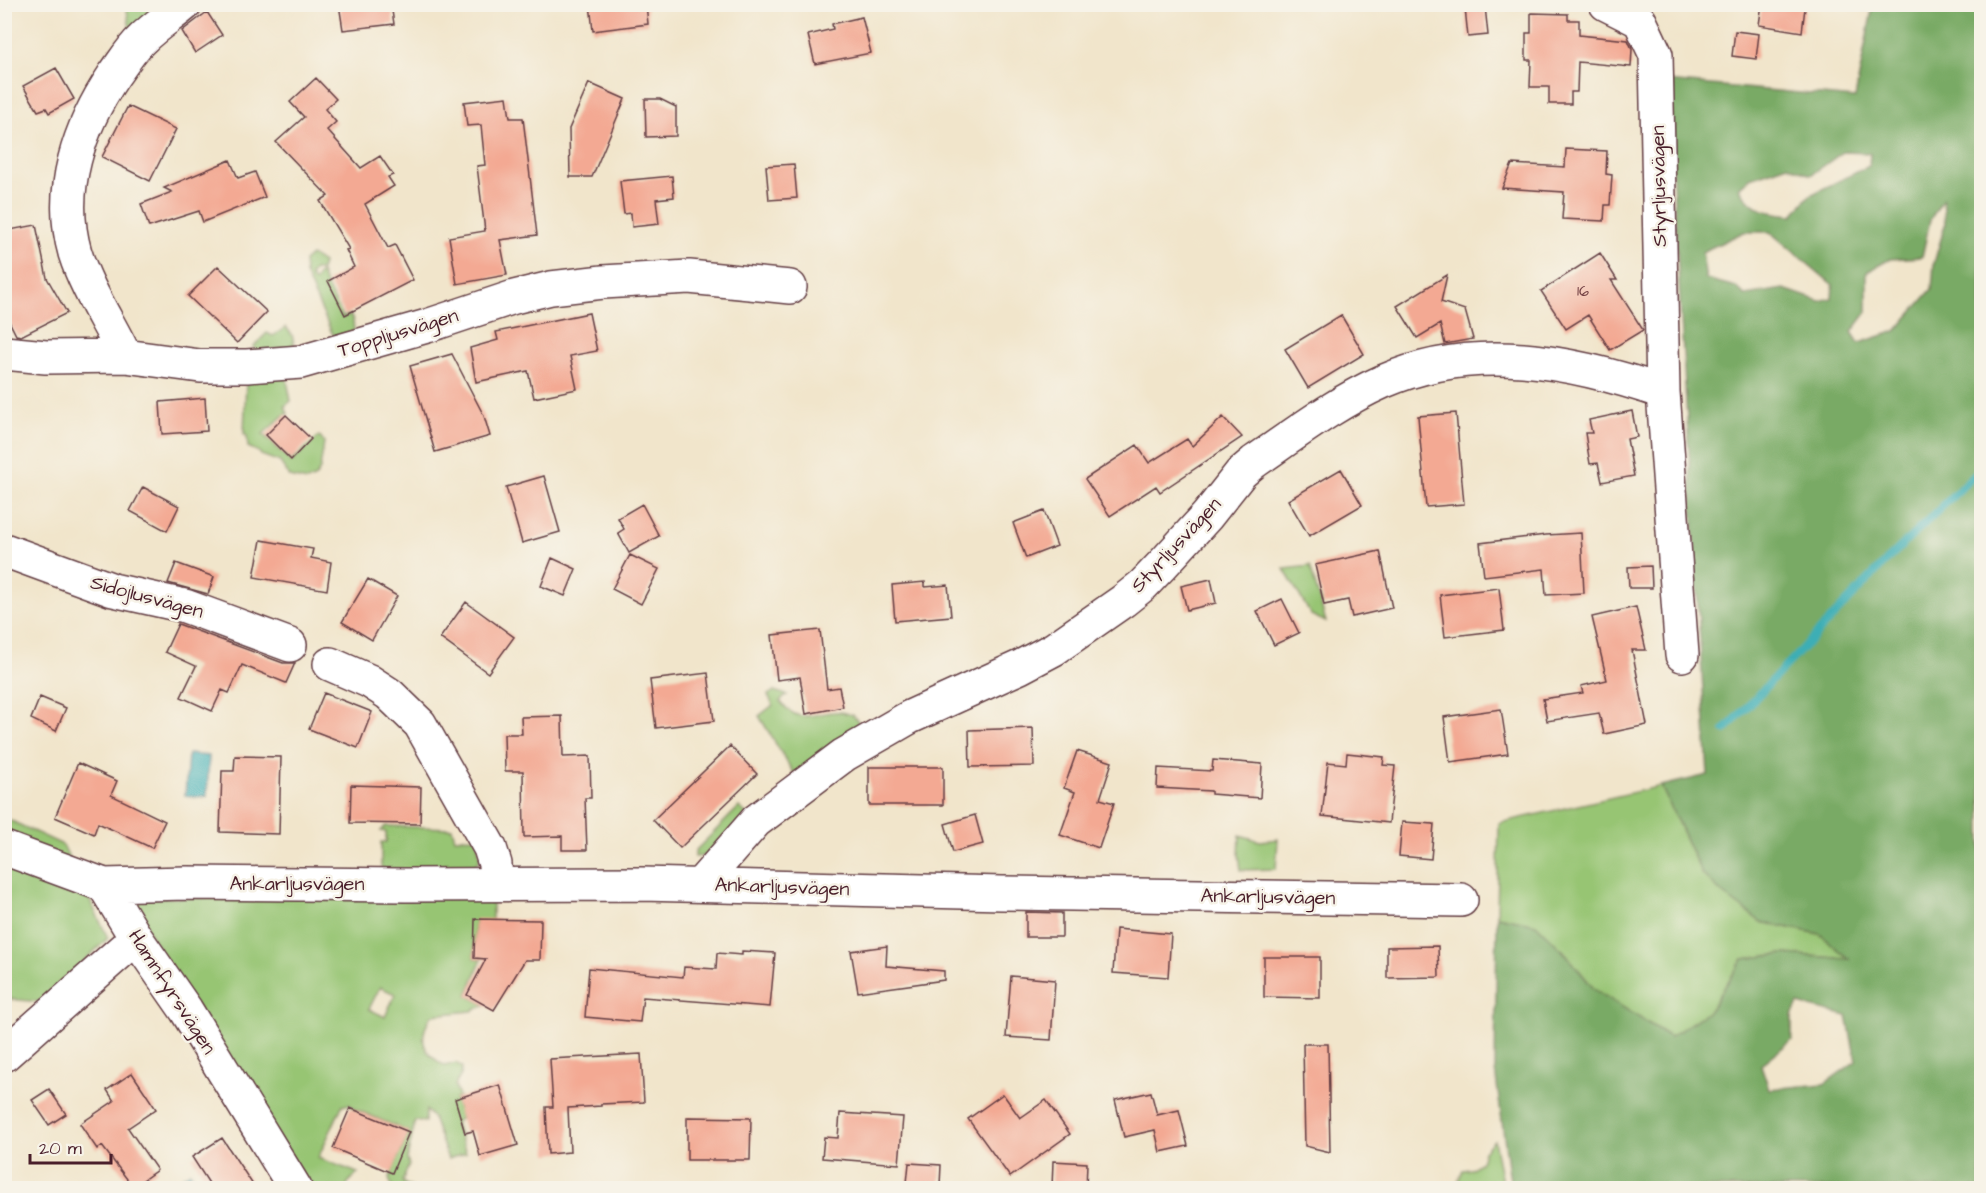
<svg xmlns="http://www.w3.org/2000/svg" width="1986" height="1193" font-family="'Architects Daughter',sans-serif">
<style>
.green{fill:#97c573;stroke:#70724f;stroke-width:1.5;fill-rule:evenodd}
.forest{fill:#79aa65;stroke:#626448;stroke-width:1.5;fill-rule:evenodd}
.water{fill:#3caeb5;stroke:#436670;stroke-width:1.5}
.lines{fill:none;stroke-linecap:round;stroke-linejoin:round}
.stream{stroke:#3caeb5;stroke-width:8}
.building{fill:#f3a993}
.minor-casing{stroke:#633d43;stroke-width:36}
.minor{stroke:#fff;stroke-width:33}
.labels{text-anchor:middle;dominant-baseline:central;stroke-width:5;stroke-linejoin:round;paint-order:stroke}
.number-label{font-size:16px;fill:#744245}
.street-label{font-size:20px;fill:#4a1f2b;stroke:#f7f3e8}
</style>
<rect width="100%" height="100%" fill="#f7f3e8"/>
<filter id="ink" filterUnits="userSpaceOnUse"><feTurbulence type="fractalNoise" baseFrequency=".0167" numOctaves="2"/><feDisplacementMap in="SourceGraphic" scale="12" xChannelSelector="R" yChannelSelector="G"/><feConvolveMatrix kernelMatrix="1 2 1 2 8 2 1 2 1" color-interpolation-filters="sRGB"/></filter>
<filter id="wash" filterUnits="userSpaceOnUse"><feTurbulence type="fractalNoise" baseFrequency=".008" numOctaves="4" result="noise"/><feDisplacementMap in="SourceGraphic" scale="24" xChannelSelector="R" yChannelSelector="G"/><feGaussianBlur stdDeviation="1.35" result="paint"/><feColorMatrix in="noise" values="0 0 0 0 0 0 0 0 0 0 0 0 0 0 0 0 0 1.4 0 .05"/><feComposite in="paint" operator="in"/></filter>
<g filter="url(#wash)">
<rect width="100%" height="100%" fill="#f1e5cb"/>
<path class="green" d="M126 4 171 5 131 35Z
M311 255 323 263 321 270H314L310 275 313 281H315L319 273H321L324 281 343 317 350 315 353 320 354 331 335 337 332 333 305 274 304 261Z
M286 327 292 335 295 347 258 351 253 347 267 333 273 336Z
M286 375 291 401 285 406 288 414H285L263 434 291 462 319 436 324 442 320 469 316 477 307 481 290 477 280 462 261 455 259 452 248 447 247 436 244 434 246 380Z
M1310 566 1326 622 1311 615 1284 569Z
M774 691 787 695 780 701C798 725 810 714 834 712 840 711 847 714 853 715L866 733 796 777 759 716 773 705 768 695Z
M1661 786 1702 874 1761 922 1820 934 1850 959 1784 954 1743 959 1709 1011 1670 1037 1595 990 1563 950 1497 916 1499 823Z
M739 807 748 815 704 856 695 857V851Z
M5 818 63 845 108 938 41 1002 8 999 5 1002Z
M386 826 452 828 455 838 477 837 480 860 471 869 383 871 381 866V842H386V832L381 831Z
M1240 835 1260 841 1278 839 1276 869 1241 870 1239 855Z
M492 896V920H475L474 958 482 959 467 995 485 1005 472 1011 432 1015C417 1038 422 1053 445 1066L456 1063 462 1067 461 1075 455 1085 459 1097 455 1099 461 1118 455 1123 466 1153 448 1159 433 1118 426 1110 425 1122 415 1121 407 1159 409 1165 402 1182 412 1188H393L389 1179 409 1132 355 1109 349 1104 342 1106 318 1158 358 1173 348 1183 346 1188H309L131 904 136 898ZM380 987 395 994 385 1017 369 1009Z
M1494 1140 1503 1188H1455L1463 1170 1471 1169 1481 1162 1484 1151Z"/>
<path class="forest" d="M1873 5H1981V1188H1511L1495 1070 1497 916 1536 924 1562 950 1595 990 1670 1037 1709 1011 1743 959 1784 954 1849 959 1820 934 1761 922 1723 894 1702 874 1661 786 1708 775 1667 81 1855 98ZM1843 152 1870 153 1869 166 1810 195 1793 215C1767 213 1754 211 1739 188L1750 178 1788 165 1811 175ZM1943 199 1945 225 1934 263 1932 289 1896 331 1859 343 1852 332 1867 312V272L1890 259 1922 257 1930 220ZM1744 232H1770L1833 285 1832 298 1819 301 1784 289 1745 295 1736 287 1706 279 1702 252ZM1798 1004 1847 1016 1856 1061 1824 1084 1769 1089 1761 1065 1792 1040V1016Z"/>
<path class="water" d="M188 754 209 756 207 797 185 796Z
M190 1172 200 1188H179L175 1182Z"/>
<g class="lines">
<path class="stream" d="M1725 730 1888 559 1982 468"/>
</g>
<g id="blocks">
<path class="building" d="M339 4H391L394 24 343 30Z
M590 4H646L648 24 593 31Z
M1762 4H1779L1805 8 1802 32 1759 25Z
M1485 6 1488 35 1468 37 1465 8Z
M207 12 222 35 195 53 182 31Z
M1531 13 1568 14V20H1579V35L1628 40 1632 49 1631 67 1578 62 1577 92H1571V104H1549V87H1530L1531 60H1526V33H1531Z
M862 17 871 53 815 64 808 35 833 29 832 24Z
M1735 31 1759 34 1756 59 1732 56Z
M56 68 74 99 49 113 46 108 38 111 23 86Z
M316 78 336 99 325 109 336 122 327 130 361 168 380 156 393 175 388 177 394 186 365 204 388 248 395 245 413 280 345 315 328 281 354 267 346 250 349 249 320 201 328 196 276 142 304 117 290 102Z
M589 83 625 99 592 177H570L569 129Z
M507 97 510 118H523L537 235 500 240 507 275 457 284 449 237 485 231 477 166 485 165 481 125 467 126 464 102Z
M645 99H660L676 107V136L646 137Z
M128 106 176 129 150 181 102 157Z
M1566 149 1607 151 1606 174 1612 175 1610 205H1605L1604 221 1562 219 1564 192 1502 188 1512 164 1565 167Z
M230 160 238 178 255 172 265 197 203 222 199 211 149 227 141 204 172 192 164 188Z
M794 164 797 198 769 200 766 166Z
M672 176 674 197 656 199 659 224 632 227 631 213 624 214 620 181Z
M36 225 47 278 67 313 21 336 16 335 4 311V297L9 295 4 276V231Z
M1600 253 1617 280H1611L1643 330 1610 350 1588 315 1566 329 1541 291Z
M218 266 267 312 237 343 188 296Z
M1447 275 1441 302 1465 310 1473 339 1445 344 1440 324 1417 338 1397 306Z
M589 313 597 351 570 356 577 389 534 398 528 371 476 382 470 348 498 340 496 332Z
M1341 315 1364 354 1308 388 1285 349Z
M452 354 484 416 490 436 435 452 410 366Z
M205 398 207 431 162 434 160 402Z
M1632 411 1637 437 1627 439 1634 476 1602 482 1598 463 1590 464 1585 433H1592L1589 420Z
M1456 413 1464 504 1426 507 1418 416Z
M286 415 311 439 291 460 266 435Z
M1223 417 1242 437 1160 492 1156 486 1110 516 1085 479 1137 445 1149 463 1187 439 1192 446Z
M1341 469 1362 505 1309 536 1288 500Z
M544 476 560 532 522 543 506 487Z
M143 487 179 506 167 531 130 511Z
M642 504 659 536 629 553 618 533 624 529 618 518Z
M1044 511 1057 546 1026 558 1013 523Z
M1581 533 1584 593 1546 595 1544 569 1484 576 1480 543 1546 535Z
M261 540 313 549 311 558 331 562 327 590 254 577Z
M1380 551 1392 608 1352 617 1348 600 1324 605 1315 565Z
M630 555 659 569 641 604 612 589Z
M552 558 576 569 565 596 541 586Z
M176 563 214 577 208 594 168 583Z
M1651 566 1652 588H1629L1628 567Z
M368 579 397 596 372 640 342 622Z
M1211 579 1216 603 1187 610 1181 586Z
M925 582V587L948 585 951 616 895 621 892 585Z
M1499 588 1504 630 1445 637 1440 595Z
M1282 599 1299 633 1274 645 1257 611Z
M466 602 514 637 488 673 440 638Z
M1636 607 1646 650H1632L1647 725 1604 734 1599 713 1547 721 1543 699 1583 693 1581 686 1607 680 1592 617Z
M178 624 283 663H295L286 683 242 665 229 693 222 690 212 711 181 697 196 666 165 652Z
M820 630 827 689 839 687 843 707 806 714 800 677 777 680 772 635Z
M708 673 714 721 656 728 650 680Z
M324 693 372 712 358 748 309 729Z
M40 697 66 708 56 731 31 719Z
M1501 709 1508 754 1450 762 1444 717Z
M562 716 563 757 590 756 591 798H585L587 850H562V836L524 837 523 771H505L504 734H522L521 717Z
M1033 728 1034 766 970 767 969 730Z
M730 746 757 774 680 848 653 820Z
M1077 751 1112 762 1100 799 1114 803 1099 848 1060 835 1075 792 1064 788Z
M1347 753 1384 757 1383 765 1395 766 1389 823 1322 816 1328 762 1346 764Z
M235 756 281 757 279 834 220 832 222 771H234Z
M1213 760 1262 764 1260 798 1211 794V791L1157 788 1158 768 1212 771Z
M78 763 117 781 111 795 165 821 152 848 98 823 94 834 55 817Z
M869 767H943V805H869Z
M351 785 421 787 420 824 350 823Z
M975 815 983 844 953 852 945 824Z
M1402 822 1434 824 1431 859 1399 856Z
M1026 912 1062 913V937H1026Z
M475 919 541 920 540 960H525L494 1010 467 995 486 959 474 958Z
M1116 929 1171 934 1168 977 1113 973Z
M887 946 886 966 944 971V980L858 992 851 951Z
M1438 946 1439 977 1387 978V947Z
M742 951 775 953 770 1007 643 997 640 1022 585 1017 589 968 683 977 684 967 716 969 717 953 742 955Z
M1264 957H1320V998L1264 997Z
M1011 976 1055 980 1051 1040 1006 1037Z
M1303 1044H1328L1330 1152 1305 1146Z
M641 1054 644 1102 601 1104V1106L568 1108 570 1152 548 1154 546 1107H553L550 1059Z
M132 1073 156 1109 128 1128 157 1170 133 1187 102 1146 97 1149 80 1124 114 1101 107 1090Z
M500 1085 518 1145 480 1156 473 1131 465 1133 455 1099Z
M49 1089 66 1114 49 1125 32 1100Z
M1151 1092 1157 1115 1179 1110 1188 1146 1160 1152 1155 1130 1124 1137 1115 1100Z
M1003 1094 1020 1118 1046 1100 1070 1134 1010 1177 968 1119Z
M350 1108 409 1132 392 1173 333 1148Z
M840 1113 903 1117 899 1164 822 1158 824 1137 838 1138Z
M687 1117 751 1118 750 1160H687Z
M222 1138 255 1188H212L192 1157Z
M1053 1161 1087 1163 1086 1188H1052Z
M909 1163 941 1165 940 1185 907 1183Z"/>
</g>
</g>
<g filter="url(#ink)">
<use href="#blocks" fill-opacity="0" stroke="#633d43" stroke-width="1.5"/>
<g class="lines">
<g class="minor-casing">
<path id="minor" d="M1606 4 1640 21 1656 55 1663 392 1682 655
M4 353 46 357 125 356 200 366H247L301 362 427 326 514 297 551 288 603 282 689 277 790 287
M125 356C109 323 86 288 75 253 57 190 79 127 114 75 123 63 131 49 142 39 155 26 171 16 185 4
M4 550 113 590 185 606 290 645
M330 664 369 681 389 694 420 724 490 848 495 864 496 883
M4 848 104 885 136 938 186 1010 295 1188
M701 884 756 821 844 755 910 717 1020 667 1054 649 1123 601 1143 585 1163 564 1207 516 1241 473 1254 462C1295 434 1337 402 1382 382 1474 341 1572 361 1663 392
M104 885 187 883 406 885 642 884 1002 893 1461 900
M4 1055 136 938"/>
</g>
<use href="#minor" class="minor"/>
</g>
</g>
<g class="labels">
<g class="number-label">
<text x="1583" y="291">16</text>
</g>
<g class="street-label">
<text transform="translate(1659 186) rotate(-91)">Styrljusvägen</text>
<text transform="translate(398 333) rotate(-17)">Toppljusvägen</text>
<text transform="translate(1176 545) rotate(-47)">Styrljusvägen</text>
<text transform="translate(147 597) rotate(15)">Sidojlusvägen</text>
<text x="297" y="884">Ankarljusvägen</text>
<text transform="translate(782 887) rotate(2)">Ankarljusvägen</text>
<text transform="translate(1268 897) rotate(1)">Ankarljusvägen</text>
<text transform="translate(172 992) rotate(57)">Hamnfyrsvägen</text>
</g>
</g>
<rect width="1986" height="1193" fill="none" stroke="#f7f3e8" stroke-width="24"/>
<path d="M30 1154v9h81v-9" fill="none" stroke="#4a1f2b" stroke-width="3"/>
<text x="39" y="1154" font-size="18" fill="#4a1f2b" stroke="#f7f3e8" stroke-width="4.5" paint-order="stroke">20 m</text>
</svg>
